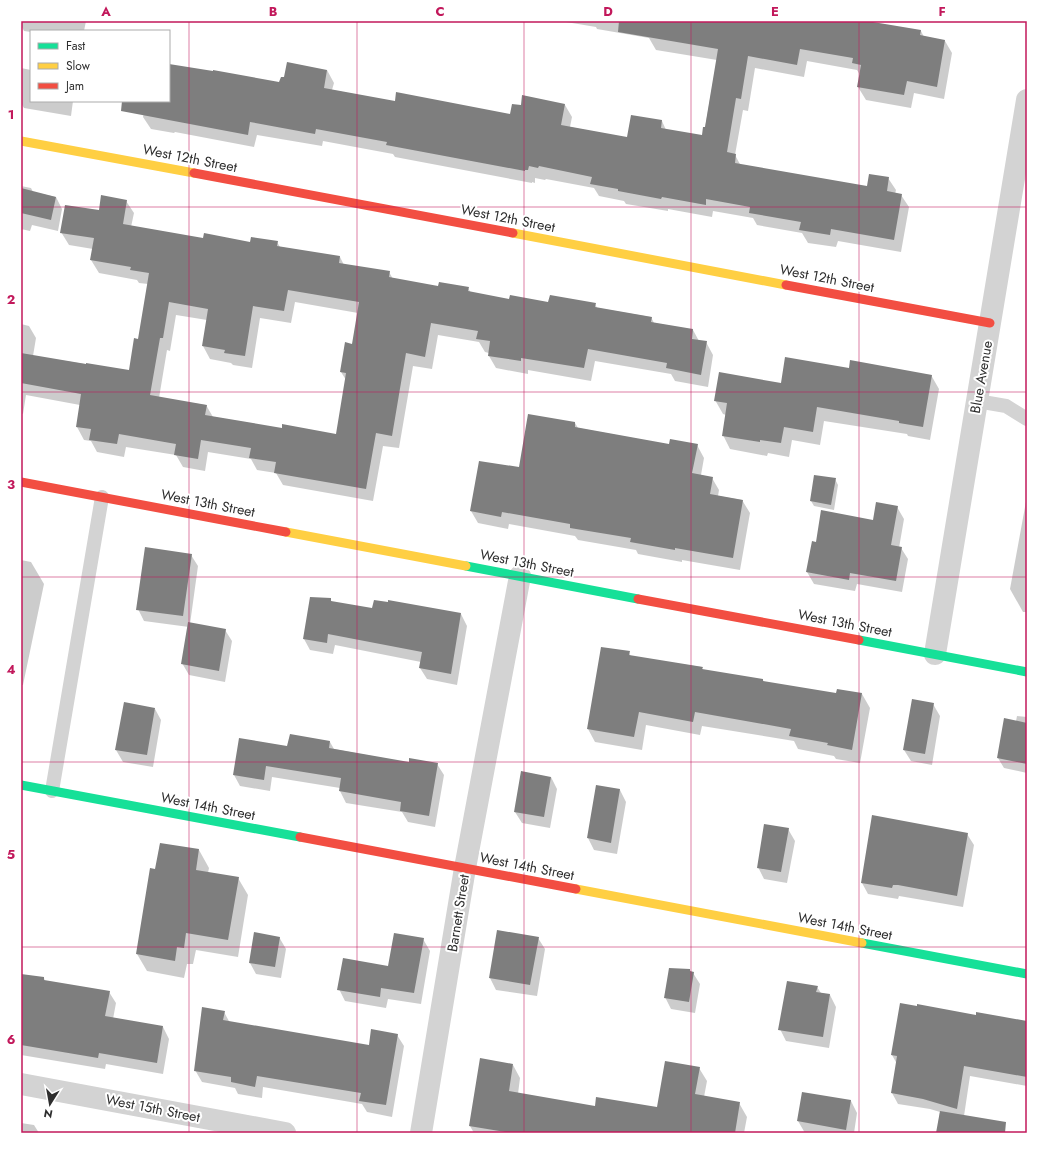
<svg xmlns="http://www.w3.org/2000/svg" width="1048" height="1154" font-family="Jost,sans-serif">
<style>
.shadow{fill:#0003;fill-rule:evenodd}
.building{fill:#7e7e7e;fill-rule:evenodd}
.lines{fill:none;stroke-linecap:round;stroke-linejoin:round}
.lane{stroke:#d3d3d3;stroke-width:14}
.street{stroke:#d3d3d3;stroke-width:22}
.fast{stroke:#16e098;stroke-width:9}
.slow{stroke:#ffcf43;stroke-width:9}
.jam{stroke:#f24e42;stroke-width:9}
.grid{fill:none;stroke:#c2185b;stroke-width:1;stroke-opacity:0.55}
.labels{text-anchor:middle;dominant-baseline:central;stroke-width:4;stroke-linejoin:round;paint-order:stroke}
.street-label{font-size:14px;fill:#2e2e2e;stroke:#fff}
.neatline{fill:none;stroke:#c2185b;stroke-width:1.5}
.grid-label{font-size:13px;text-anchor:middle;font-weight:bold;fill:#c2185b}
</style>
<rect width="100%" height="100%" fill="#fff"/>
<path class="shadow" d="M21 21H86L84 31 31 32 24 31 21 25Z
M560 21H861L921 31 924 37 945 41 952 53 944 99 914 93 911 108 866 100 858 87 860 75 857 70 807 61 804 77 755 68 748 111 743 110 735 155 741 166 868 187 888 178 896 190 895 194 901 195 909 207 901 252 838 241 836 247 808 243 802 233 757 225 753 218 713 211 712 217 668 209V211L626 204 624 201 599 196 594 188 546 179 545 180 535 178V183L532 182V183L395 157 393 154 323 141 322 146 257 135 254 147 175 132 174 133 151 129 143 117 146 101H169V65L280 83 327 70 334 83 332 90 395 102 511 115 522 107 565 105 572 117 570 127 628 139 662 121 666 130 703 137 705 128 717 60 656 50 649 38 597 29 596 27Z
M21 68 31 70V101H73L71 116 24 108 21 103Z
M21 186 31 188 33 192 56 197 62 209 58 231 32 225 30 231 21 229Z
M126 201 134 213 131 227 203 240 251 243 277 242 280 247 340 257 344 265 389 272 393 279 439 288H468L471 293 509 300 549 303 595 304 597 308 651 317 654 323 693 330 699 341 706 342 713 355 708 387 675 381 671 374 595 361 591 381 528 370V374L496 368 489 356V353L485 352 479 342 438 335 432 369 413 366 399 448 383 446 373 501 283 485 276 473 257 470 251 459 208 452 205 471 183 467 176 455 126 447 124 457 97 452 91 441 84 440 77 427 80 405 26 395 23 414 21 413V324L29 326 36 338 33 356 130 371 139 340 148 284 139 283 137 280 99 273 91 260 93 249 69 245 61 232 100 212ZM295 302 358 313 353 345 341 372 346 380 337 435 283 429 213 417 206 405 159 398 167 350 170 351 176 315 207 320 203 346 210 359 231 363 233 365 252 368 260 318 291 323Z
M849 369 931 375 939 389 930 440 908 436 907 434 824 421 820 445 792 440 789 457 768 453 767 456 730 449 723 435 726 415 723 414 715 400 782 384Z
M575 423 578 428 670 445H697L704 458 701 475 712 478 719 490 718 496 742 500 750 513 740 570 682 560V562L638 554 636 550 578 540 575 536 509 524 508 529 478 523 471 511 519 469Z
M835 479 838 485 834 510 814 506 811 501Z
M1027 496V612H1023L1010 589Z
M897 507 904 519 899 548H901L908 559 902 592 857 584 855 591 814 584 807 572 813 542 817 543 874 521Z
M191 555 198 566 190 624 225 630 232 641 225 682 189 675 182 663 189 627 144 621 138 609Z
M21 560 31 562 44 584 23 685H21Z
M330 599 332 602 373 609 461 614 467 626 457 685 427 679 420 668 421 662 335 645 333 654 310 650 304 639Z
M629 652 631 657 702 667 703 670 763 680 764 682 837 695 862 694 870 708 860 763 836 759 834 756 798 749 794 741 702 726 700 735 646 725 642 750 595 742 588 729Z
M933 704 940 716 932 765 911 761 904 750Z
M155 709 161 720 153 767 123 762 116 750Z
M1017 716 1027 717V773L1004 768 998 758 1016 721Z
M330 742 334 749 409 763 437 764 444 775 435 827 408 822 402 812 346 803 340 791V788L272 777 270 791 240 786 234 775 288 748Z
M551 777 557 789 550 828 522 823 515 812Z
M597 786 620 790 626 802 617 854 594 850 588 838Z
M788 829 795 841 787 883 764 879 758 867Z
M967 834 974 845 963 907 905 897 899 896 898 899 868 894 862 883Z
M160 844 199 850 209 868 208 873 238 878 248 895 238 957 196 950 193 964H187L184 978 147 971 137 954 156 870Z
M498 931 538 938 545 949 537 996 496 990 490 978Z
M279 937 286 949 281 978 256 974 250 963Z
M423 939 430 951 421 1004 388 999 386 1008 345 1001 339 989 389 967Z
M690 970 691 972 693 973 700 984 695 1013 671 1009 665 997Z
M21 975 44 978 45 981 109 992 116 1003 113 1019 163 1027 169 1039 163 1074 106 1064 105 1069 21 1055Z
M817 987 821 993 830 995 836 1007 829 1048 786 1041 780 1029Z
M224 1012 230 1023 370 1046 397 1035 404 1046 392 1117 367 1112 362 1104 263 1087 262 1098 238 1094 235 1088 202 1082 195 1070Z
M976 1016 1027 1022V1086L970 1076 964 1116 997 1133H937L940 1112 930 1109 898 1104 892 1093 897 1064 892 1055Z
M513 1065 520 1078 518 1094 596 1107 658 1108 699 1068 707 1081 704 1097 739 1103 747 1117 744 1133H474L470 1126Z
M851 1101 857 1113 854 1133H805L798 1121Z
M21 1123 34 1125 39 1133H21Z"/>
<path class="building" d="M619 21H867L921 30 920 35 945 40 937 87 907 81 904 95 857 87 861 65 852 63 853 58 800 49 797 65 748 56 741 99 736 98 727 152 736 154 735 163 867 186 869 174 889 177 887 191 902 194 894 240 831 229 830 235 799 230 801 222 749 213 750 207 706 199V205L662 197 661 199 618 191V189L590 184 592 177 539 166 538 168 529 166 528 170H525V171L386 145 387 142 316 129 315 134 250 122 248 135 121 111 122 101H169V64L213 71V70L279 82 281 77H284L287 62 327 70 324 88 395 101 396 92 510 114 512 104 521 105 522 95 565 104 561 125 627 137 631 115 662 120 661 128 702 135 703 127H705L718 49 618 32Z
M21 188 56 197 51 220 21 213Z
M101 195 127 200 123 224 203 238 204 233 250 242 251 237 278 241 277 246 340 256 339 263 390 271 389 277 438 286 439 282 469 287 468 291 509 299 510 295 548 302 550 295 596 303 595 307 652 317 651 322 693 329 692 339 707 341 701 375 666 368 667 363 588 349 584 368 521 358V361L488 356 490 341 476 339 478 331 431 323 425 357 406 353 392 436 376 433 366 489 274 473 276 462 249 458 251 448 201 440 198 459 174 455 176 444 119 434 117 444 89 440 91 429 76 427 81 394 21 383V353L86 364V363L129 370 134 338 138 339 149 273 130 270 131 267 90 260 94 238 60 233 65 205 99 210ZM288 290 359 302 352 344 345 342 340 372 346 373 336 434 282 424V428L205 415 207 405 150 395 160 338H163L169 302 208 309 202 346 225 350 224 353 245 356 253 306 284 311Z
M785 357 849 368 850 360 932 375 923 427 899 423V421L817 407 813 432 784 427 781 443 760 440V442L722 436 727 403 714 401 719 372 781 383Z
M528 414 575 422V427L669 444 670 439 698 444 692 473 713 477 710 494 743 500 733 558 675 548V550L630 542 631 538 570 528V524L502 512 501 517 470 511 479 461 519 467Z
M814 475 836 478 831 505 810 501Z
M876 502 898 506 891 545 902 547 896 581 850 573 849 580 806 572 812 541 816 542 821 510 873 520Z
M145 547 192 554 183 616 136 610Z
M310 597 331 598V601L372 608 374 600 388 602V600L461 613 451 674 419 668 422 652 328 634 327 643 303 639Z
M188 622 226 629 219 671 181 664Z
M601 647 630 651 629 655 703 667 702 669 763 679V681L836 693 837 689 862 693 852 750 827 745 828 743 789 736 791 729 695 712 693 722 639 712 634 737 587 729Z
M912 699 934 703 925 754 903 750Z
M124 702 155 708 147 755 115 750Z
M1004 718 1027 723V764L997 758Z
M290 734 330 741 329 748 409 762V758L438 763 429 816 400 811 401 802 339 791 341 778 266 766 264 780 233 775 239 738 287 746Z
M521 771 551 777 544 817 514 812Z
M596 785 620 789 611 843 587 838Z
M872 815 968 833 957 896 898 885H893L892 888 861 883Z
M764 824 789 828 781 872 757 868Z
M160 843 199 849 196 870 239 877 228 940 186 933 184 948 177 947 175 961 136 954 150 868 155 869Z
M497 930 539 937 530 985 489 978Z
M254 932 280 937 275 967 249 963Z
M394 933 424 938 414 993 381 988 380 997 337 990 343 958 388 966Z
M669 968 690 969V971L694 972 689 1002 664 998Z
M21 974 44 977V980L110 991 105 1016 163 1026 157 1063 99 1053 98 1058 21 1045Z
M787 981 818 986 816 992 830 994 823 1037 778 1030Z
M900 1003 917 1006V1004L976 1015V1012L1027 1021V1077L964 1066 957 1109 923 1099 891 1093 897 1056 891 1055Z
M202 1007 225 1011 223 1020 369 1045 371 1029 398 1034 386 1105 359 1101 361 1093 257 1076 255 1087 231 1082V1077L194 1071Z
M480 1058 513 1064 509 1091 595 1106 596 1097 657 1107 665 1061 700 1067 695 1094 740 1102 735 1133H511L469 1126Z
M802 1092 851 1100 846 1130 797 1121Z
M940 1111 1006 1122 1005 1133H936Z"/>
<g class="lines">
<path class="lane" d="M977 401 1006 406 1027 419
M52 791 102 497"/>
<path class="street" d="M935 654 1027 100
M21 1084 285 1133
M421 1133 465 868 520 576"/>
<path class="fast" d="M466 566 638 599
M859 640 1027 672
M21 785 300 837
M862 943 1027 974"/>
<path class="slow" d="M21 141 194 173
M513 233 786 285
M286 532 466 566
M576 889 862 943"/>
<path class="jam" d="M194 173 513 233
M786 285 990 323
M21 482 286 532
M638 599 859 640
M300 837 576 889"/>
</g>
<path class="grid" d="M189 21V1133M357 21V1133M524 21V1133M691 21V1133M859 21V1133M21 207H1027M21 392H1027M21 577H1027M21 762H1027M21 947H1027"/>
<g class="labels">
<g class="street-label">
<text transform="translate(190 158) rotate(11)">West 12th Street</text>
<text transform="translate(508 218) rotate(11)">West 12th Street</text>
<text transform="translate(827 278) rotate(11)">West 12th Street</text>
<text transform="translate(981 377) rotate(-80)">Blue Avenue</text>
<text transform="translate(208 503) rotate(11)">West 13th Street</text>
<text transform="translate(527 563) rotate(11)">West 13th Street</text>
<text transform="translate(845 623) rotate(11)">West 13th Street</text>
<text transform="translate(208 806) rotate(11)">West 14th Street</text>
<text transform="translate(527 866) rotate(11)">West 14th Street</text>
<text transform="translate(458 913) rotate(-81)">Barnett Street</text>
<text transform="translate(845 926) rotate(11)">West 14th Street</text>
<text transform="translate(153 1108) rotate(11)">West 15th Street</text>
</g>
</g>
<rect width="1048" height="1154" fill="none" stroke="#ffffff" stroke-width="44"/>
<rect x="30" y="30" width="140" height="72" fill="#ffffff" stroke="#ababab"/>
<rect x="38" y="43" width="20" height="6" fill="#16e098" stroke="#ababab"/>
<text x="66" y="50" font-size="12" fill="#2e2e2e">Fast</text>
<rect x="38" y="63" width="20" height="6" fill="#ffcf43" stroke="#ababab"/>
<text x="66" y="70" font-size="12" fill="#2e2e2e">Slow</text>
<rect x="38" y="83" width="20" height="6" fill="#f24e42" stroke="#ababab"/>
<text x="66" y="90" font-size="12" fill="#2e2e2e">Jam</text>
<g transform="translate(50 1104) rotate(191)" stroke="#ffffff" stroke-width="3" paint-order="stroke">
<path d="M0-3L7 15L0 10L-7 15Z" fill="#2e2e2e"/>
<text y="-6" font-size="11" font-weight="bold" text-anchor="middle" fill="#2e2e2e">N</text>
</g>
<rect x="22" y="22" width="1004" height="1110" class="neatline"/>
<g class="grid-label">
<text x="106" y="16">A</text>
<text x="273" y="16">B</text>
<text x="440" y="16">C</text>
<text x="608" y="16">D</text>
<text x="775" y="16">E</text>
<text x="942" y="16">F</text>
<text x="11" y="119">1</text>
<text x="11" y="304">2</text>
<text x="11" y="489">3</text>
<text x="11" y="674">4</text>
<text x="11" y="859">5</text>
<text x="11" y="1044">6</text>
</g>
</svg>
